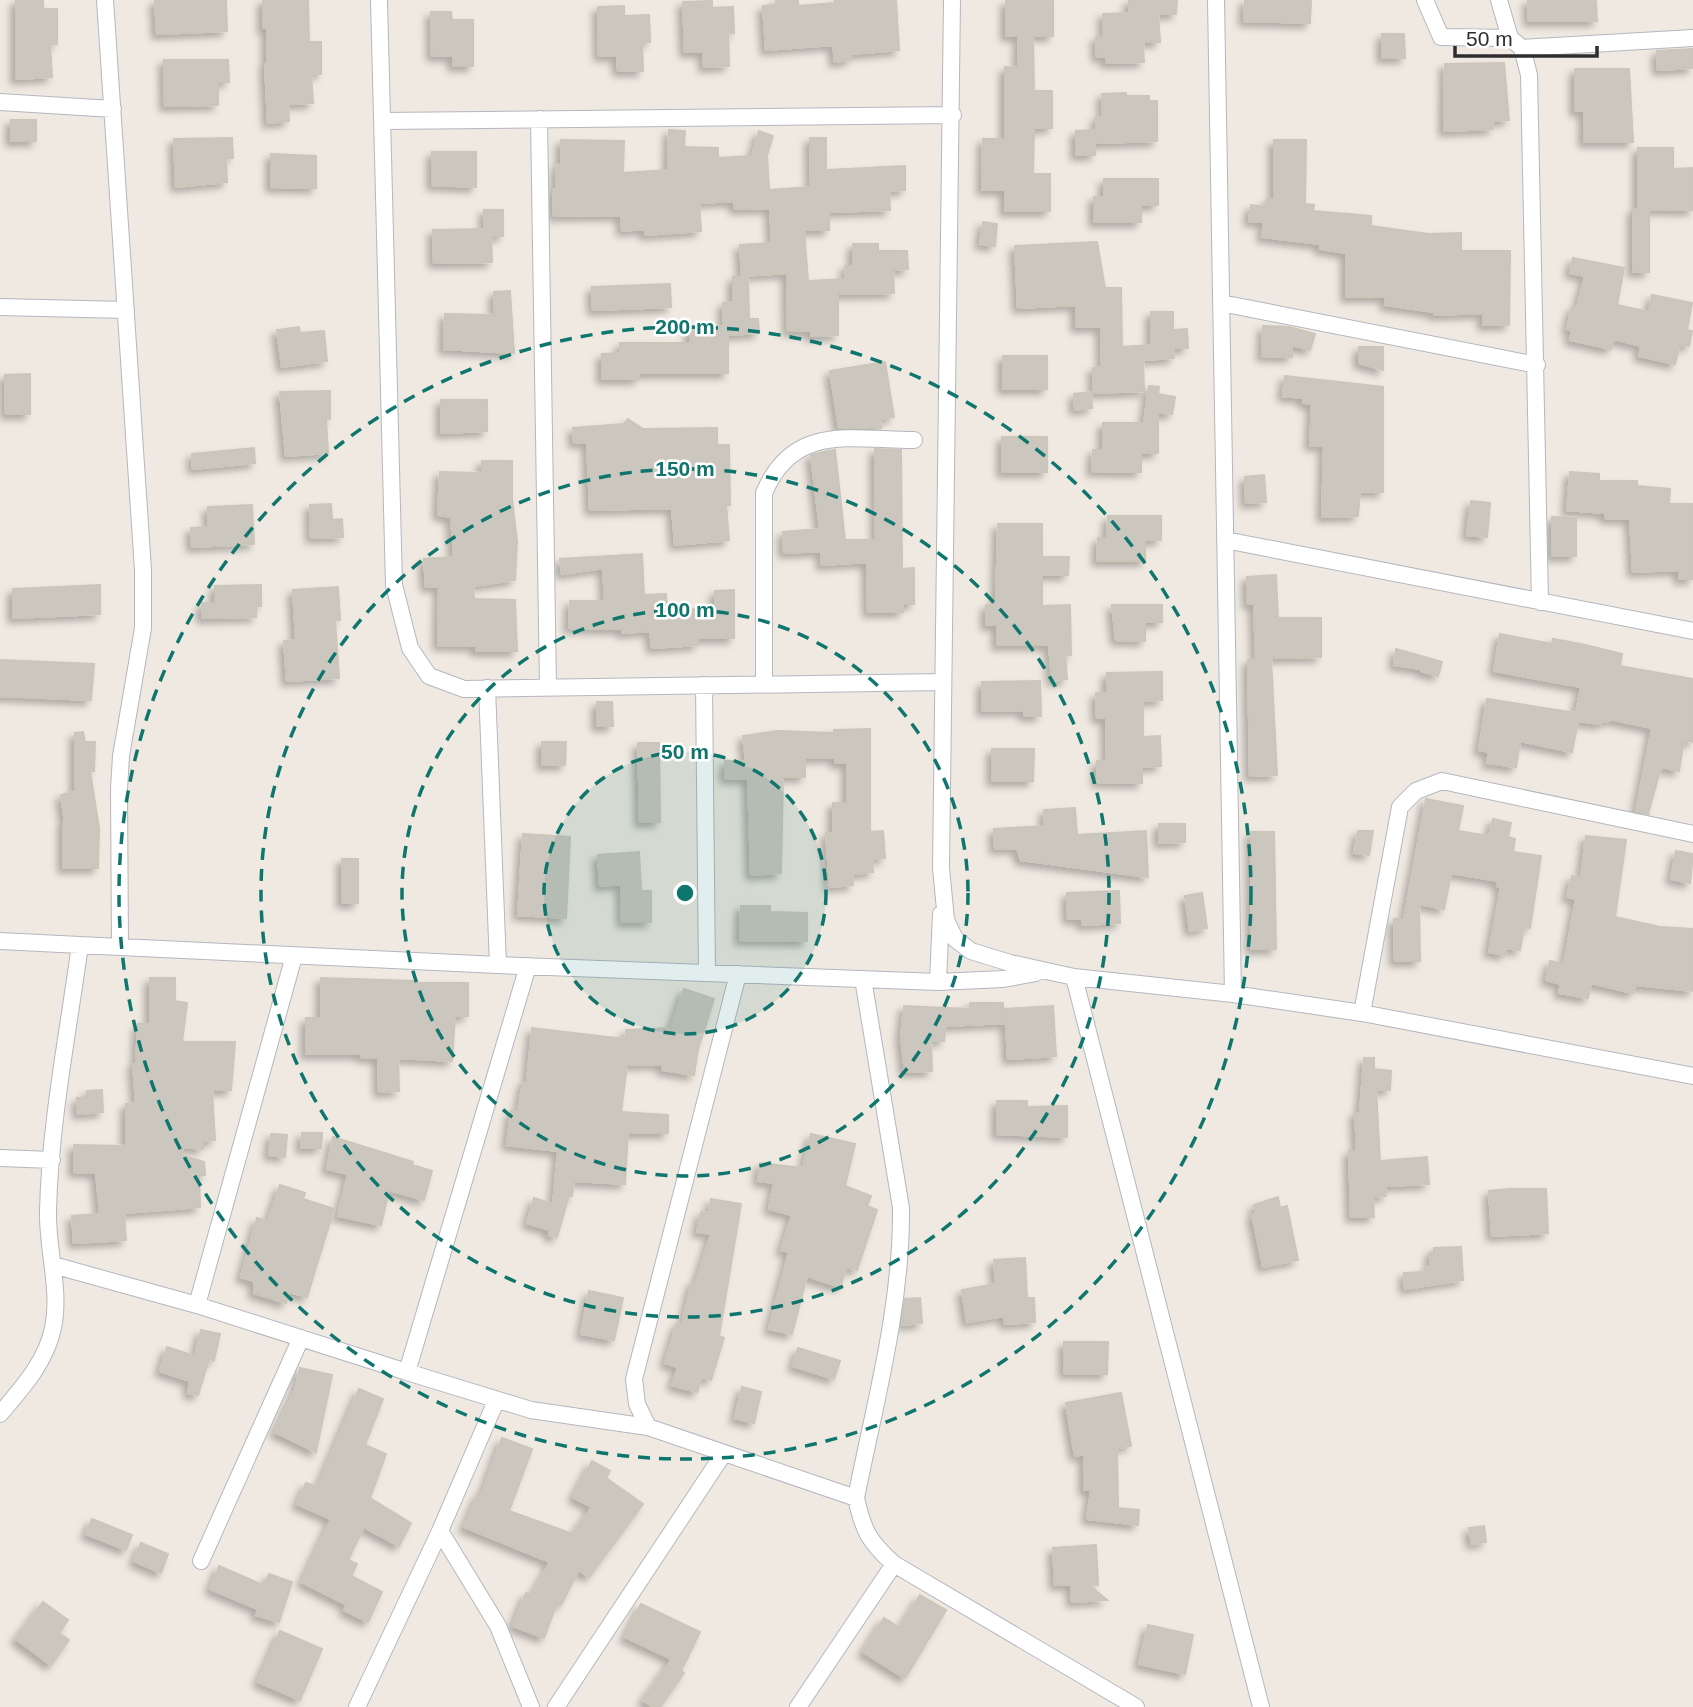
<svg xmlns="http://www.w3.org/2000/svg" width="1693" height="1707" font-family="Helvetica,sans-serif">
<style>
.building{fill:#cbc7bf;stroke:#cbc5ba;stroke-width:2;filter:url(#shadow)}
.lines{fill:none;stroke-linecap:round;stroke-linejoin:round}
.street-casing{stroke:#b4b7c1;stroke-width:18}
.street{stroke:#fff;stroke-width:16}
.ring{fill:none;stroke:#0f766e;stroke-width:3.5;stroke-dasharray:12 9}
.centre{fill:#0f766e;stroke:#fff;stroke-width:3.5}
.ring-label{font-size:21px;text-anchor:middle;font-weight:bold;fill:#0f766e;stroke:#fff;stroke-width:5;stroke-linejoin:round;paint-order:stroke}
</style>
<defs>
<filter id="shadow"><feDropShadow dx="-5" dy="5" stdDeviation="3.5" flood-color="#0004"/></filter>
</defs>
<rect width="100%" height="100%" fill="#efe9e1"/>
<path class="building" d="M16 0H43V9H57V44H50L52 77 16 79Z
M155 0H226L227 31 157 34Z
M263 0H308L309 42H321V74H311L313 103 288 104 289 121 268 123 265 64H267V28H263Z
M776 0H798V6L835 3V0H896L899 50 850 54 851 60 835 62 833 45 766 50 763 6 776 5Z
M1053 0V36H1033L1034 91H1052V128H1034L1033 174H1050V211H1005V190H982L983 139H1005V67L1018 68 1019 36H1006V1Z
M1129 0H1177L1176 14H1158L1160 42H1143L1144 62 1106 63V56L1097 57 1096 37H1104L1103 14 1129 13Z
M1245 0H1311L1310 23 1244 21Z
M1528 0H1596L1597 21H1529Z
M712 1V8L733 7 734 33H728L729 66 704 67 703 52H685L683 2Z
M624 6V16L649 15 650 42H642L643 71H618L617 56H599L598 7Z
M431 12H451L452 20H473V66H453V56H432Z
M1382 34H1404L1405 58H1382Z
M1692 49 1693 68 1658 70 1657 51Z
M164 60H228L229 82H218V105L165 106Z
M1504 63 1509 120 1492 121 1493 129 1444 131 1445 64Z
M1575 69H1629L1633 142H1584V111H1575Z
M1126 93V96H1149V101H1157V141L1097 143 1096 117H1103L1102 94Z
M11 120H36V141H11Z
M669 130 685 131 684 147 718 148V158L752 156 759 131 773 136 767 155 769 190 811 187 810 138H826V170L905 166V190L889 191 890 210 829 212V230H804L808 281 846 279 845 266H853V244H878V251H907L908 269 893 270 894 293 838 294V335L811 336V331H788L787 273 742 276 740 245 772 243 770 208 735 209 734 201 699 203 701 231 645 235V229L622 231 621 215 554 216 553 190 556 189 557 164H561V140L624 141 623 173 668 170Z
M1095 130V155H1076V131Z
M232 138 233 158H226L227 182 176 187 174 139Z
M1274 140H1306L1305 204 1314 205 1313 211 1371 216V226L1428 234 1461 233V251H1510L1509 325H1483V313L1434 315V312L1385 305 1386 297H1346V253L1320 249 1321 244 1262 237 1264 222 1249 221 1251 205 1266 207 1267 199 1274 200Z
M1638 148H1673V169L1693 168V210L1638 209Z
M432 152H476V187L432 185Z
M271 154 316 156V188L271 187Z
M1104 179H1158V205H1141V222H1094V197H1104Z
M1633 209H1649V272H1633Z
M484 210H503V236H491L492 262 434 263 433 230 485 229Z
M983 222 997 224 995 246 980 244Z
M1097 242 1105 288H1121L1122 347 1151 345V312H1173V330L1187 329 1188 348H1173L1174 358 1143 360 1144 391 1094 393 1093 368 1102 367 1101 327H1076V305L1018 308 1015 246Z
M1573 258 1624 268 1617 305 1649 312 1652 295 1692 303 1687 330 1692 331 1689 346 1680 344 1675 364 1639 356 1641 346 1614 339 1611 349 1570 340 1572 330 1567 329 1572 307 1577 308 1585 276 1570 273Z
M733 277H748L749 319H758L759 333 728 335V373H639V379H602V354L620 353V343H690V328L724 326 723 303 733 302Z
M670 284 671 307 593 310 592 287Z
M510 291 514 353 444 349 445 314 495 315 494 292Z
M1263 326 1289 327 1315 334 1310 350 1292 345V357L1262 356Z
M299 327 300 333 324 331 327 361 282 367 277 330Z
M1359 347H1383V370L1359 363Z
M1003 356H1047V389H1003Z
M885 362 894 417 880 419 881 428H839L830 371Z
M30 374V414H6L5 375Z
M1285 376 1383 387V492L1360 491 1358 516 1322 517 1324 446 1310 445 1312 404 1303 403 1304 398 1283 396Z
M1149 386 1159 387 1158 394 1175 397 1172 414 1158 412V453H1141V472L1092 471 1093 450H1103V423H1144Z
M330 391V419H326L328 453 286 456 280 392Z
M1091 392 1092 408 1075 410 1074 394Z
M441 400H487V431L441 433Z
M628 419 643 429 717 428V445H729L730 505H726L729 540 675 545 672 508 590 510 587 442 574 443 573 428 624 424Z
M1002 437H1047V472H1002Z
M254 448 255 463 193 469 192 454Z
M875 449 901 450 902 569 914 568V604H903V612H868L867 562 822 565 821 551 784 553 783 532 820 529 811 455 828 451 835 450 845 540H876Z
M482 461H512V499L517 541 515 580 473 586 474 599 515 600 517 651H476V646L438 645 439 586 426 587 424 559 454 557 451 517 438 515 440 472 482 473Z
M1570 472 1599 474V481H1637V486L1670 489 1669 504H1693V579H1679V570L1633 572 1630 519 1605 518V513L1567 510Z
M1264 475 1266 502 1246 503 1245 477Z
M1471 501 1490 503 1487 537 1467 535Z
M331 504 332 520 342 519 343 537 311 538 310 505Z
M252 505 254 544 192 547 191 528 209 527 208 507Z
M1108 516H1161V540H1145V561H1097L1098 538H1107Z
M1552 517 1576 518V556H1552Z
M998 524H1042V557H1069L1068 575H1042V606L1070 605 1071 655H1065L1067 679 1052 681 1049 645H997V625H986V605H996Z
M642 554 644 595 666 594 667 611 715 608V591L734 590V638H697L698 645 652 648 650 631 622 633V629L569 628 570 601H605L603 568 562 574 560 559Z
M1276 575 1278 618H1321V657L1271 658 1277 775 1250 776 1248 660H1256L1254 604H1248L1247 577Z
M100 585V614L13 618V589Z
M261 585V606H256V617L202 618V603H215V586Z
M338 587 340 620H335L339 678 287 681 284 641 296 640 293 590Z
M1112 605H1162V622H1145V641L1116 640Z
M1500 634 1552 644 1553 639 1581 644 1622 654 1620 666 1693 679V742L1684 740 1679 771 1661 767 1648 814 1636 811 1652 728 1609 719 1608 722 1601 721V724L1578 721 1572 752 1520 741 1516 767 1487 763 1489 752 1479 750 1487 699 1576 713 1581 687 1494 671Z
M1396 649 1442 662 1438 676 1421 671V669L1394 665Z
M0 660 94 664 91 700 0 696Z
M1162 672V700L1143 701V737L1160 736 1161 766 1142 767V783L1097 782V761H1107L1106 718H1097L1096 693H1107V673Z
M1040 681 1041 716H1024V710L982 711V682Z
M597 702H612L613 726H597Z
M870 729V832L883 831 885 858 872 859 873 872 852 874 853 885 830 887 826 833H833V803H847V763H835V757L805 758V777H783L781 873 751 875 748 779 725 778V761H746L743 736 778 731 834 733V730Z
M83 732 85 742H95L94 771H90L99 828 98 868H63V823H65L61 795 75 792V733Z
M542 742H566L565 765H542Z
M638 743H659L660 822H640Z
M992 749H1034L1033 781H992Z
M1426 799 1463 806 1458 831 1489 836 1493 819 1511 823 1508 837 1515 839 1513 852 1541 856 1530 928 1524 927 1520 950 1506 948 1505 955 1489 952 1501 887 1497 886 1498 881 1451 873 1444 909 1419 904 1420 961H1395L1394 919H1404Z
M1075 808 1077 835 1146 831 1148 877 1021 860 1017 848 995 849 994 829 1045 826 1044 810Z
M1159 824H1185V842L1159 843Z
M1358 831H1373L1369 855 1354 853Z
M1251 832H1274L1276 949H1251Z
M523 834 570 837 566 918 518 915Z
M1586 836 1626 840 1615 917 1660 927 1693 929V991L1635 985 1633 993 1591 983 1588 998 1559 993 1561 984 1546 980 1550 961 1564 964 1576 899 1567 897 1572 876 1581 878Z
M1676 851 1693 854 1690 883 1671 879Z
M639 852 641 891H651V922H622L621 884 600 886 598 855Z
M342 859H358V903H342Z
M1119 891 1120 923 1082 925V919H1068L1067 893Z
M1202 893 1207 928 1190 931 1185 896Z
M741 906H770V912L807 913V941L740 940Z
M150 978H175V1001L187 1003 182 1042H235L231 1090H212L215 1140 203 1141V1149L183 1147 181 1155 204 1162 205 1175 199 1176 200 1207 124 1213 126 1240 74 1243 72 1216 100 1214 96 1173 74 1172V1145L126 1146V1104L136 1103 133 1064H136L138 1024H150Z
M321 978 416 981 415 983H468V1016H455L452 1061 398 1058 399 1091 379 1092 378 1058 361 1057V1054H306V1018H321Z
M684 989 714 999 698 1049 694 1075 662 1070V1064L627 1065 621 1112 668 1115V1133H628L625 1184 574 1181 572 1196H569L557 1237 549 1235 550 1230 527 1223 534 1198 553 1204 558 1151 507 1145 511 1111H518L523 1082H527L532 1028 625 1039 626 1030 671 1028Z
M970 1003H1003L1004 1023 946 1026 944 1041 931 1040 932 1071 905 1072 901 1037 904 1006 970 1009Z
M1053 1006 1056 1056 1008 1059 1005 1009Z
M1364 1058H1374V1069L1391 1071 1390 1090 1376 1089 1380 1161 1427 1157 1429 1184 1385 1186 1386 1196 1373 1197 1374 1217H1351L1349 1151H1357L1355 1113H1360Z
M102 1090 103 1112 78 1114 77 1098H87V1091Z
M997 1101H1027V1107L1067 1106V1137L997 1134Z
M302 1133H322L321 1148H301Z
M271 1134 287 1135 285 1157 269 1155Z
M811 1134 855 1144 845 1186 871 1196 867 1206 877 1210 857 1270 847 1267 840 1287 807 1276 792 1334 769 1329 789 1252 781 1250 792 1215 769 1209 774 1183 758 1181 760 1163 803 1168Z
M333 1137 413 1162 412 1165 432 1171 424 1200 389 1190 381 1225 338 1216 348 1174 327 1169Z
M280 1185 305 1193 303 1199 334 1209 307 1297 289 1292 286 1303 254 1293V1281L241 1277 257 1218 268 1221Z
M1510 1189H1546L1548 1233 1492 1236 1489 1191Z
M1278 1197 1280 1208 1287 1206 1298 1260 1263 1267 1252 1214H1256L1254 1205Z
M711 1199 741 1204 719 1336 724 1338 711 1380 702 1377 697 1392 672 1385 678 1367 665 1363 677 1323 682 1325 692 1282H696L711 1234 697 1232 701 1212 709 1213Z
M1461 1247 1463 1280 1405 1289 1404 1273 1425 1272V1268L1431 1267 1430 1253H1434V1248Z
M1025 1258 1027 1298H1034L1035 1322 1005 1324 1004 1316 967 1322 962 1290 996 1284 994 1260Z
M589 1291 623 1298 614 1340 581 1334Z
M920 1298 922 1323 902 1325 905 1299Z
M201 1330 220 1334 214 1360 209 1359 198 1395 188 1393 190 1381 160 1371 167 1347 195 1356Z
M1064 1342H1108L1107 1374 1064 1373Z
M798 1348 840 1361 834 1379 793 1366Z
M300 1368 332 1375 316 1452 275 1432 295 1390Z
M742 1387 761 1392 754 1423 735 1418Z
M359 1389 383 1399 365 1445 386 1454 370 1498 411 1523 399 1546 364 1527 348 1560 357 1564 351 1576 382 1592 368 1622 344 1610 347 1605 302 1582 331 1519 297 1504 306 1483 318 1487Z
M1121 1393 1131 1446 1117 1448 1118 1508 1139 1510 1138 1525 1087 1519 1091 1490H1084V1454L1075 1456 1066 1403Z
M502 1438 532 1449 509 1511 573 1534 592 1507 573 1497 592 1461 610 1471 606 1478 643 1504 589 1577 579 1570 561 1605 557 1603 544 1638 513 1626 526 1593 532 1595 550 1562 464 1527 479 1493 482 1494Z
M92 1519 132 1535 126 1550 86 1534Z
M1484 1526 1486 1542 1472 1544 1469 1528Z
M141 1543 168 1554 161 1573 134 1561Z
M1096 1545 1098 1585 1088 1584 1107 1600 1072 1602 1071 1585H1055L1053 1548Z
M219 1566 265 1586 269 1574 292 1582 279 1622 256 1615 258 1609 210 1589Z
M920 1595 946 1610 905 1678 863 1652 884 1618 900 1628Z
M43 1602 68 1620 59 1633 69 1640 51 1665 16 1639Z
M641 1604 700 1632 681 1671 684 1673 660 1707H653L643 1700 672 1659 625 1637Z
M1148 1625 1193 1635 1185 1674 1139 1664Z
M280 1631 322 1649 300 1700 258 1682Z"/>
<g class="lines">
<g class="street-casing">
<path id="street" d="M105 0 143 570V628L121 756 119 789 120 947 498 965 487 688
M379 0 394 585 410 648 429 676 464 689 942 682
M952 0 941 868 946 920 955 939 971 951 1010 963 1074 977 1233 994 1362 1013 1693 1076
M1216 0 1233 994
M1425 0 1441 37 1510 38 1522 48 1529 75 1540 602
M1499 0 1510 38
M1522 48 1693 38
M0 102 113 109
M539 119 548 687
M382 121 953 115
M1221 303 1537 365
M0 307 126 310
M1225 540 1693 631
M764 684V493C793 423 851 440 914 440
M704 685 707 973
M0 941 120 947
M498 965 938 982 1003 979 1036 973
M528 966 407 1372 531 1410 648 1427
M738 974 634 1379 637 1404 648 1427 856 1498
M1074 977 1261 1707
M863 979 901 1208C902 1306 875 1402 856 1498 863 1530 869 1542 894 1564L1136 1707
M938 982 941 914
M1362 1013 1400 807 1416 791 1442 781 1693 834
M0 1158 52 1160
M53 1265 197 1305 407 1372
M197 1305 294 956
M0 1414C22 1388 46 1362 53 1328 61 1290 47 1250 48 1211 50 1123 68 1033 80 945
M440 1531 498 1626 531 1707
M201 1561 301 1338
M357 1707 440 1531 496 1401
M556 1707 724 1453
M798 1707 894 1564"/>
</g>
<use href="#street" class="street"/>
</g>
<circle cx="685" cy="893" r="141" fill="#0f766e" fill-opacity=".12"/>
<g class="ring">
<circle cx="685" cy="893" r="141"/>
<circle cx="685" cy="893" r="283"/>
<circle cx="685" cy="893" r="424"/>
<circle cx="685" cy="893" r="566"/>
</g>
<circle cx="685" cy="893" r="10" class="centre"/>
<g class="ring-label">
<text x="685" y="334">200 m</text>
<text x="685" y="476">150 m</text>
<text x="685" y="617">100 m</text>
<text x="685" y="759">50 m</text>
</g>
<path d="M1455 46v10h142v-10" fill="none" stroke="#2e2e2e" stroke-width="3.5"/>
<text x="1466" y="46" font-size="21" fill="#2e2e2e" stroke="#ffffff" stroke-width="5" paint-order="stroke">50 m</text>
</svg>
